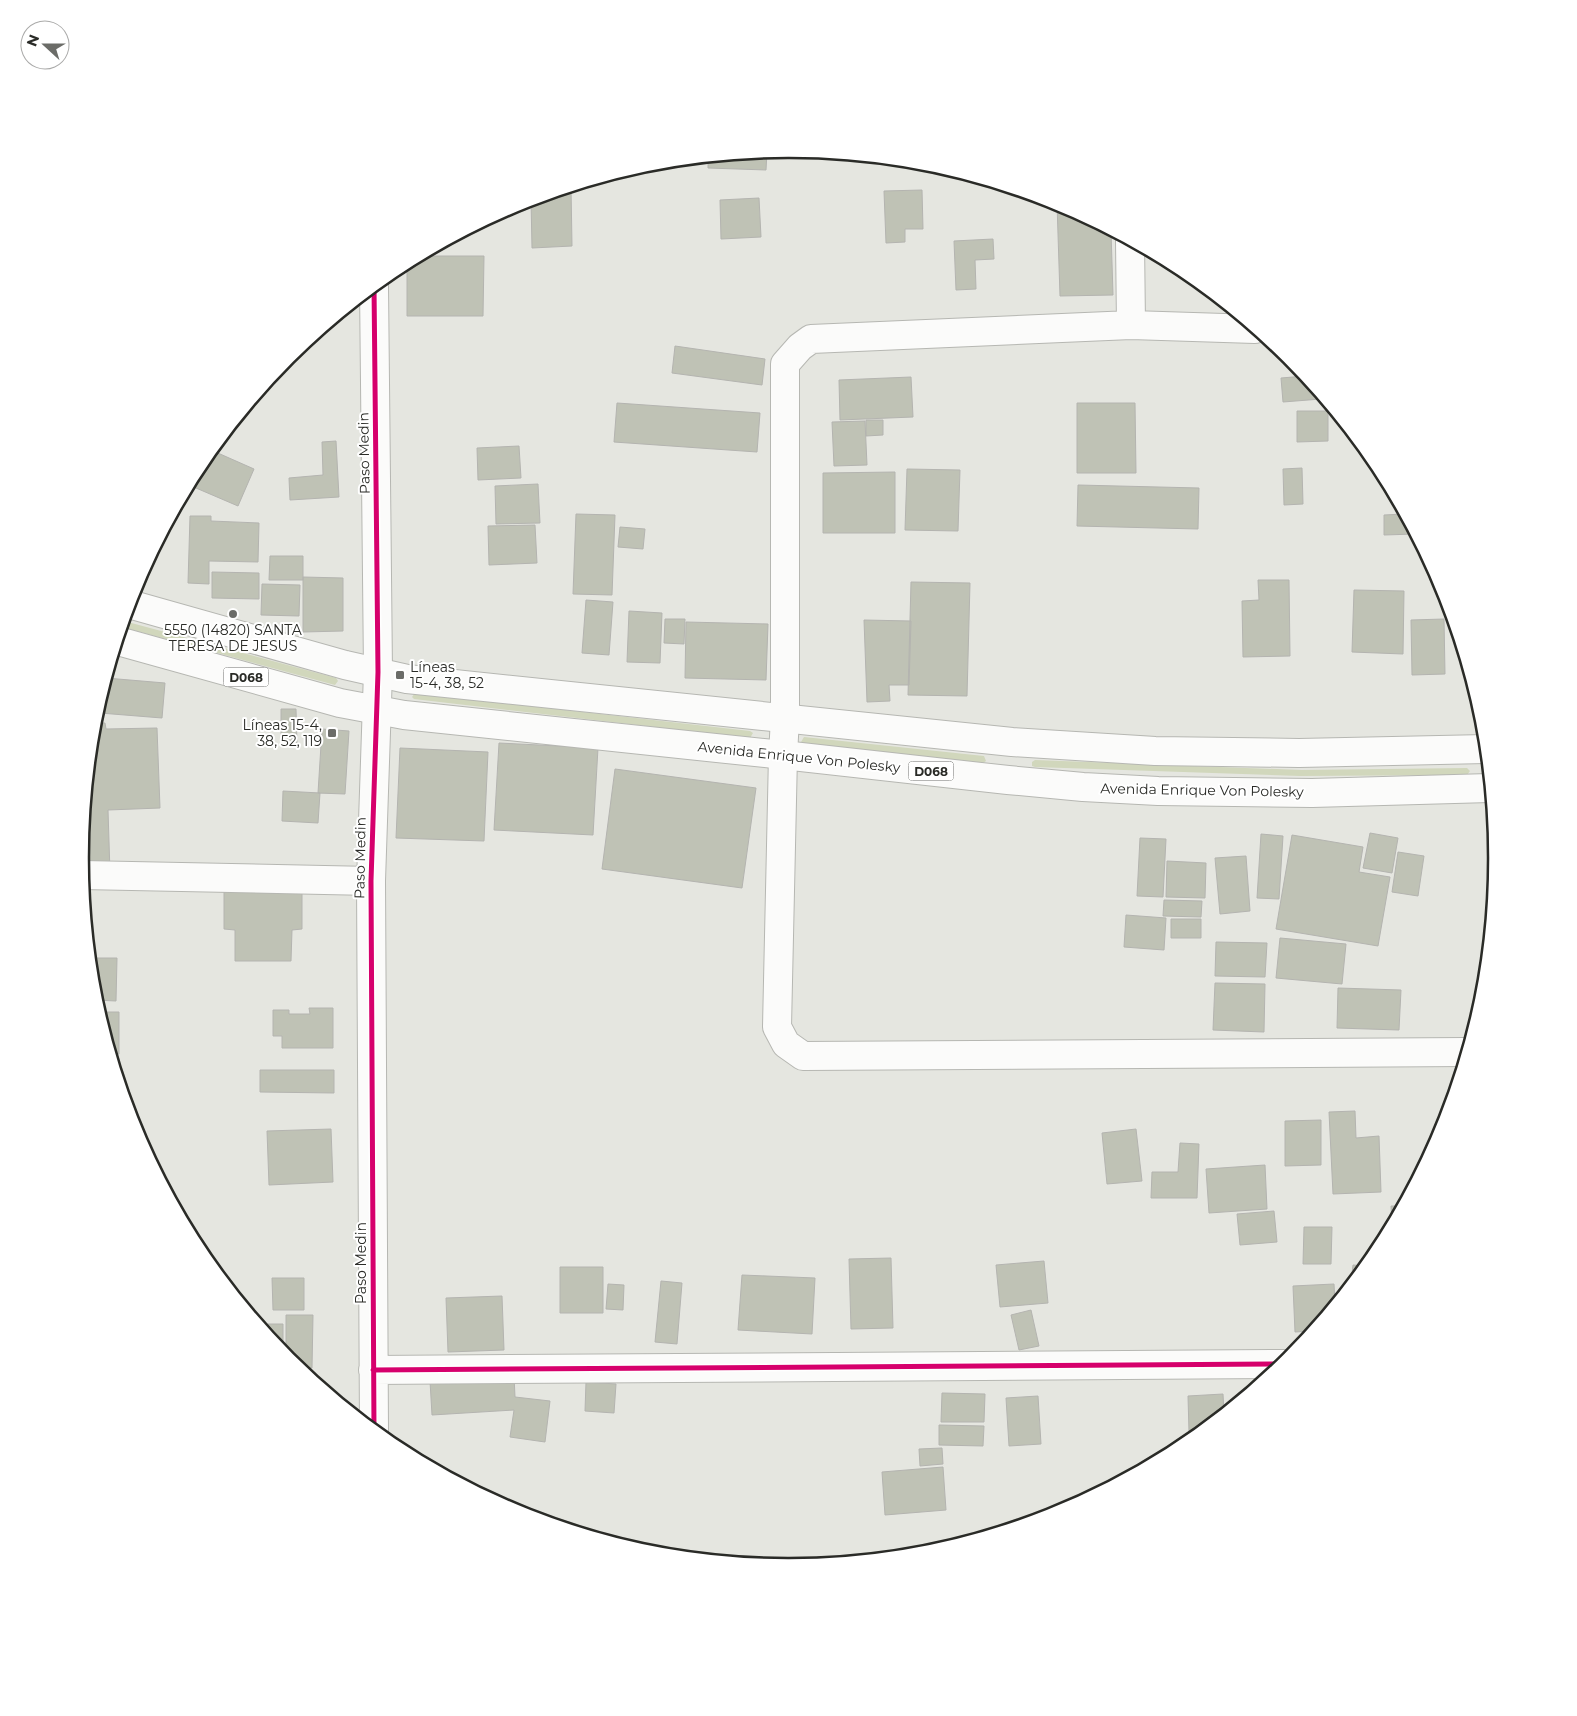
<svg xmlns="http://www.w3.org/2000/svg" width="1577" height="1716" font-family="Montserrat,sans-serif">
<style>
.green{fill:#d1d7bc}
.building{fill:#bfc2b5;stroke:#b4b4b0}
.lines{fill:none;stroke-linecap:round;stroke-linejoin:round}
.minor-casing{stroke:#b6b7b2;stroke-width:30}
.major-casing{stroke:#b6b7b2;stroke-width:30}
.minor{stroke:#fbfbfa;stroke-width:28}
.major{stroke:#fbfbfa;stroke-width:28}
.cycleway-casing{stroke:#fff;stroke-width:8}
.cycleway{stroke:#d6006c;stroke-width:5}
.poi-dot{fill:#6b6c68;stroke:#fff;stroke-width:2}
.labels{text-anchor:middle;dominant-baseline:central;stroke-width:4;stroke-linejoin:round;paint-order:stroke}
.shield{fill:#fff;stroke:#6a6b68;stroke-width:1}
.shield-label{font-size:12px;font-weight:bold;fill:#2a2b27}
.street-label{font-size:14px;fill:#2a2b27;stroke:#fff}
.poi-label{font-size:14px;fill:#2a2b27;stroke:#fff}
.rim{fill:none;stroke:#2a2b27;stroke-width:2.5}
</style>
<rect width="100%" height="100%" fill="#e5e6e0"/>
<path class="green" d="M124 621 336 678 338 681 335 685 122 627Z
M415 693 750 731 753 733 750 738 414 699 412 697Z
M804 737 984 756 986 761 983 763 803 743 801 742Z
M1035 760 1302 770 1467 768 1470 771 1467 775 1300 776 1035 767 1032 766V762Z"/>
<path class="building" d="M767 152 766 170 708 168V157Z
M571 187 572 246 532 248 531 199Z
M922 190 923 229H905V242L886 243 884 191Z
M759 198 761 237 721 239 720 200Z
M1057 203 1111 231 1113 295 1060 296Z
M993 239 994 259 975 260 976 289 956 290 954 241Z
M419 256H484L483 316H407V262Z
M675 346 765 359 762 385 672 373Z
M1305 376 1320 394 1321 399 1283 402 1281 378Z
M911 377 913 417 840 420 839 380Z
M617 403 760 413 757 452 614 442Z
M1077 403H1135L1136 473H1077Z
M1297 411H1328V441L1297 442Z
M866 420H883V435L866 436Z
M865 421 867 465 834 466 832 422Z
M336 441 339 497 290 500 289 478 323 475 322 442Z
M519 446 521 478 478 480 477 448Z
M211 450 254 469 238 506 189 485 200 464Z
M1302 468 1303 504 1284 505 1283 469Z
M907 469 960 470 958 531 905 530Z
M895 472V533H823V473Z
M538 484 540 523 496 524 495 486Z
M1078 485 1199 488 1198 529 1077 526Z
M576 514 615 515 612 595 573 594Z
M1404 514 1415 534 1384 535V515Z
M190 516H211V521L259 523 258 562 209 561V584L188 583Z
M535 525 537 563 489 565 488 526Z
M620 527 645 529 643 549 618 547Z
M270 556H303V580H269Z
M212 572 259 573V599L212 598Z
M303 577 343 578V631L303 632Z
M1258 580H1289L1290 656 1243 657 1242 601 1259 600Z
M911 582 970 583 967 696 908 695Z
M262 584 300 585 299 616 261 615Z
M1354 590 1404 591 1403 654 1352 652Z
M586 600 613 602 609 655 582 653Z
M629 611 662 613 660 663 627 662Z
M665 619H685L684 644 664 643Z
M1444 619 1445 674 1412 675 1411 620Z
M864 620 911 621 909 685H889L890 701 867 702Z
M686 622 768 624 766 680 685 678Z
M106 678 165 683 162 718 100 713 102 692Z
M281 709H296L297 744 281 745Z
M93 723H105L106 729 157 728 160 808 108 810 110 873 82 874 80 858Z
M322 729 349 731 345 794 318 793Z
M499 743 598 748 593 835 494 830Z
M400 748 488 752 484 841 396 838Z
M615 769 756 788 742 888 602 869Z
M283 791 320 793 318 823 282 821Z
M1370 833 1398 838 1392 873 1363 868Z
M1261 834 1283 836 1279 899 1257 898Z
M1292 835 1363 847 1359 872 1390 877 1378 946 1276 929Z
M1140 838 1166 839 1163 897 1137 896Z
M1398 852 1424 856 1418 896 1392 892Z
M1246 856 1250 911 1220 914 1215 858Z
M1167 861 1206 863 1205 898 1166 897Z
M224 883 302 884V929L292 930 291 961H235V930L224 929Z
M1164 900 1202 901 1201 917 1163 916Z
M1126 915 1166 918 1164 950 1124 947Z
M1171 919H1201V938H1171Z
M1280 938 1346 944 1342 984 1276 978Z
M1216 942 1267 943 1265 977 1215 976Z
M90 958H117L116 1001 95 1000Z
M1215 983 1265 984 1264 1032 1213 1030Z
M1338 988 1401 990 1399 1030 1337 1028Z
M309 1008H333V1048H282V1036H273V1010H289V1014H310Z
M98 1012H119V1054H111Z
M260 1070H334V1093L260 1092Z
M1355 1111 1356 1138 1379 1136 1381 1192 1333 1194 1329 1112Z
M1321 1120V1165L1285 1166V1121Z
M331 1129 333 1182 269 1185 267 1131Z
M1136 1129 1142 1181 1107 1184 1102 1133Z
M1180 1143 1199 1144 1197 1198H1151L1152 1172H1178Z
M1265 1165 1267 1209 1209 1213 1206 1169Z
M1391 1206H1402L1392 1225Z
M1274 1211 1277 1242 1240 1245 1237 1214Z
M1304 1227H1332L1331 1264H1303Z
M891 1258 893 1328 851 1329 849 1259Z
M1044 1261 1048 1303 1000 1307 996 1265Z
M1353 1265 1366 1266 1351 1283Z
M560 1267H603V1313H560Z
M742 1275 815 1278 812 1334 738 1330Z
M272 1278H304V1310H273Z
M661 1281 682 1283 677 1344 655 1342Z
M608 1284 624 1285 623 1310 606 1309Z
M1334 1284 1335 1304 1312 1331 1295 1332 1293 1286Z
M502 1296 504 1350 448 1352 446 1298Z
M1031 1310 1039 1346 1019 1350 1011 1315Z
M286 1315H313L312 1368H298L286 1357Z
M259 1324H283V1353Z
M514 1376 515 1397 550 1401 545 1442 510 1437 514 1410 432 1415 430 1381Z
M586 1382 616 1384 614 1413 585 1411Z
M942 1393 985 1394 984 1422H941Z
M1223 1394 1224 1413 1201 1432H1189L1188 1396Z
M1038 1396 1041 1444 1009 1446 1006 1398Z
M939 1425 984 1426 983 1446 939 1445Z
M942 1448 943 1464 920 1466 919 1449Z
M943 1467 946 1510 885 1515 882 1472Z"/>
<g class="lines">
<g class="minor-casing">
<path id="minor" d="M1130 241 1131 325
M374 286 378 672 371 881 374 1430
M1255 329 1131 325 811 339 800 347 785 364V718L783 755 777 1027 786 1044 803 1056 1466 1052
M82 875 371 881
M373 1370 1284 1364"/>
</g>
<g class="major-casing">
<path id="major" d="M129 604 345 665 407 679 1012 742 1155 751 1299 753 1486 749
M118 641 340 703 404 715 783 755 1008 780 1083 787 1158 791 1312 793 1490 788"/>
</g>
<use href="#minor" class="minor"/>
<use href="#major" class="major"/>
<g class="cycleway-casing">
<path id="cycleway" d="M374 286 378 672 371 881 374 1430
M373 1370 1284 1364"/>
</g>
<use href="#cycleway" class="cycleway"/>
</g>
<g class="poi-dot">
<circle cx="233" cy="614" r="5"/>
<rect x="395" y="670" width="10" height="10" rx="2.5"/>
<rect x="327" y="728" width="10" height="10" rx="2.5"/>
</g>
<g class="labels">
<g class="shield">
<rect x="223.5" y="667.5" width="45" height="19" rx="4"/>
<rect x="908.5" y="761.5" width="45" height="19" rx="4"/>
</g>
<g class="shield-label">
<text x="246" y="677">D068</text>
<text x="931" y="771">D068</text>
</g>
<g class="street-label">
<text transform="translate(364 453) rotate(-91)">Paso Medin</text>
<text transform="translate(799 757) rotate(6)">Avenida Enrique Von Polesky</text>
<text transform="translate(1202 790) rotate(1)">Avenida Enrique Von Polesky</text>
<text transform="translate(360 858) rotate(-89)">Paso Medin</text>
<text transform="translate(361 1263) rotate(-90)">Paso Medin</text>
</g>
<g class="poi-label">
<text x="233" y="630">5550 (14820) SANTA<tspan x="233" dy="16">TERESA DE JESUS</tspan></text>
<text x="410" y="667" text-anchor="start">Líneas<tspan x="410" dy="16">15-4, 38, 52</tspan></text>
<text x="322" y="725" text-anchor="end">Líneas 15-4,<tspan x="322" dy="16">38, 52, 119</tspan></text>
</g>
</g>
<path d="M0 0H1577V1716H0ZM788 158H789A699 699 0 0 1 1488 857V859A699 699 0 0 1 789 1558H788A699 699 0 0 1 89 859V857A699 699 0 0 1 788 158Z" fill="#fff" fill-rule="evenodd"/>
<path class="rim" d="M788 158H789A699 699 0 0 1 1488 857V859A699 699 0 0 1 789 1558H788A699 699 0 0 1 89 859V857A699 699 0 0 1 788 158Z"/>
<g transform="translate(45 45) rotate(291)"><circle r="24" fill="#ffffff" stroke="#aaaaa9"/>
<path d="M0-4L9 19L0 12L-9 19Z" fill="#6b6c68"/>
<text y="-8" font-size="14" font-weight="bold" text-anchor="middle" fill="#2a2b27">N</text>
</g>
</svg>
